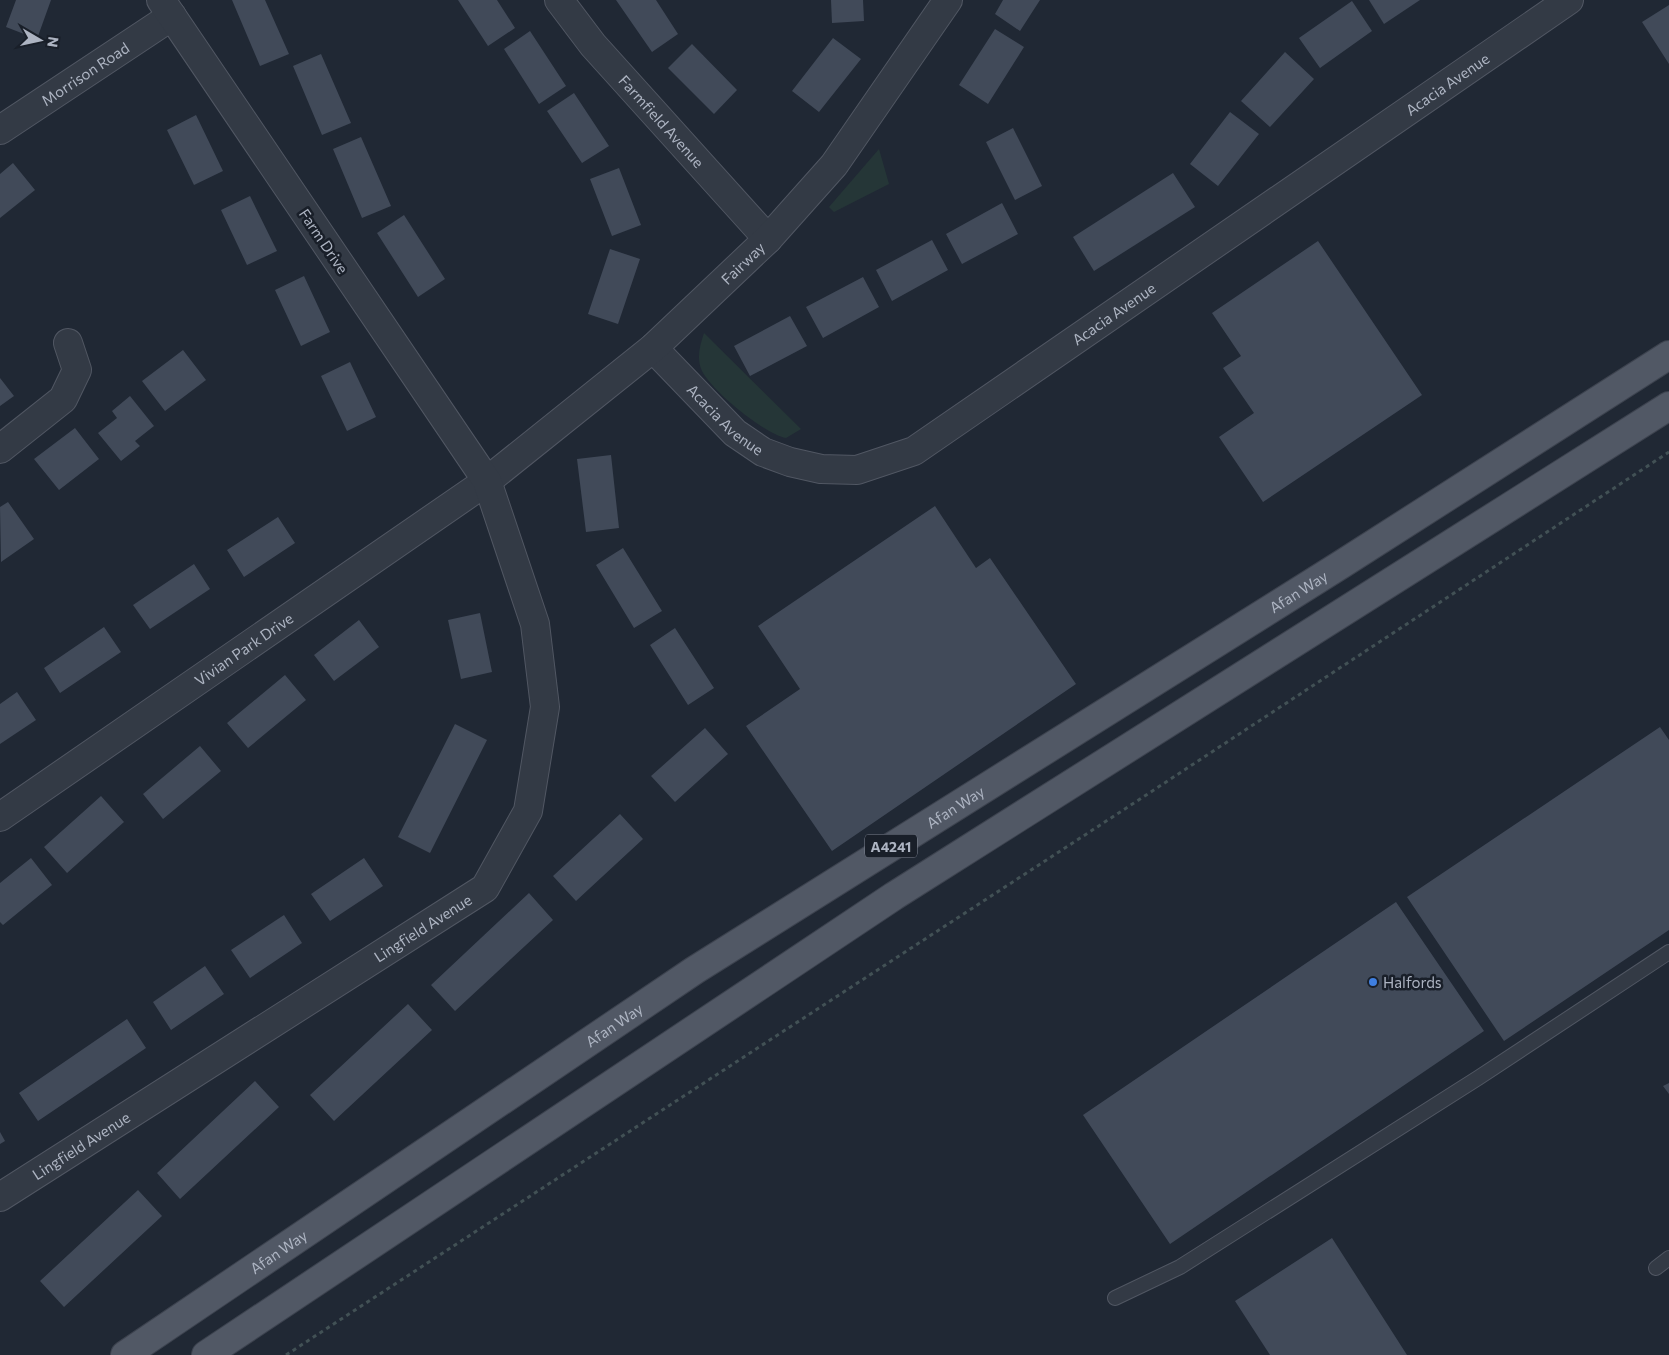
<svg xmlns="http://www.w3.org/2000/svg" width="1669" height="1355" font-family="Commissioner,sans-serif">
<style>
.green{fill:#253637}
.building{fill:#414a59}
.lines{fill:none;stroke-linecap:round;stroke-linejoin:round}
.service-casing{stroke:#515763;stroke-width:16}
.minor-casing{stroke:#515763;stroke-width:30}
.primary-casing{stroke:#3d434f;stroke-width:30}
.path{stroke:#425155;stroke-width:3;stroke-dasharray:4 4;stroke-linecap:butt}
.service{stroke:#333a45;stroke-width:14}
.minor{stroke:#333a45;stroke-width:28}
.primary{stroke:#515865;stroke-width:28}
.shop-dot{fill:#3f7fe0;stroke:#191f29;stroke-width:2}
.labels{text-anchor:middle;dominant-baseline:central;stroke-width:5;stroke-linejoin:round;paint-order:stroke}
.shield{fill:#191f29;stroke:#818794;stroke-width:1}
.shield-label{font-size:14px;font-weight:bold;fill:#adb4c2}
.street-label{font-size:15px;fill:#adb4c2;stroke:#191f29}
.poi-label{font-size:15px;fill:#adb4c2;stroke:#191f29;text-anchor:start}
</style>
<rect width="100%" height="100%" fill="#202834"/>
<path class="green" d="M879 149 889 184 834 212 829 207Z
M704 333 801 429 786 438C763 433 712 391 702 371 696 358 700 345 704 333Z"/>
<path class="building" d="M16 0H51L37 39 6 27Z
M232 0H265L289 54 260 66Z
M458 0H497L515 28 488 46Z
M616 0H656L678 34 652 52Z
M831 0H863L864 21 832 23Z
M1003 0H1040L1020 31 995 14Z
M1369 0H1420L1384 24Z
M1352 1 1372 31 1320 68 1299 38Z
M1669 5V64L1642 22Z
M995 29 1024 47 988 104 959 85Z
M530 31 566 86 539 104 504 49Z
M833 38 861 59 819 112 792 91Z
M692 44 737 90 714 114 668 68Z
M1285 52 1314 79 1270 127 1241 101Z
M321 54 351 123 322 135 293 66Z
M574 93 609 146 582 163 547 111Z
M1230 112 1259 134 1218 186 1190 164Z
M196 115 223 171 194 185 167 130Z
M1013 128 1042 186 1015 200 986 142Z
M361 137 391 206 362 218 333 149Z
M13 163 35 190 0 218V174Z
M619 168 641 225 612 236 590 179Z
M1173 173 1195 207 1094 271 1073 237Z
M250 196 277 251 247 265 221 210Z
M1002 203 1018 234 962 264 946 234Z
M404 215 445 279 418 297 377 233Z
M932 240 948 270 892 301 876 270Z
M1318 241 1422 395 1263 502 1219 437 1254 413 1223 368 1241 356 1212 313Z
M610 249 640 259 618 324 588 314Z
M304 276 330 332 301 346 275 290Z
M863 277 879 307 823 338 806 307Z
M790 316 807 346 750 376 734 346Z
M183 350 206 380 165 411 142 381Z
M350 362 376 417 347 431 321 376Z
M0 378 14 396 0 406Z
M130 396 154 426 135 441 140 446 121 461 98 433 117 418 112 411Z
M75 428 99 459 59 490 34 459Z
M611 455 619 528 586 532 577 459Z
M8 502 34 539 1 562 0 507Z
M935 506 976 568 990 558 1076 684 832 851 746 726 800 689 758 626Z
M278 517 295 543 244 577 227 550Z
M623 548 662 611 634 628 596 565Z
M194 564 210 589 150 629 133 605Z
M480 613 492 672 461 679 448 620Z
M359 620 379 647 334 681 314 655Z
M104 627 121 652 60 693 44 668Z
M675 628 714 688 688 705 650 645Z
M285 675 306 700 248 748 227 723Z
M17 692 36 720 0 744V704Z
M455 724 487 740 430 853 398 837Z
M1660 727 1669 740V930L1504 1041 1407 897Z
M705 728 728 754 675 802 651 776Z
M200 746 221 771 163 819 143 794Z
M101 796 124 822 67 873 44 847Z
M620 814 643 839 576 901 553 876Z
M31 858 52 885 3 925 0 922V883Z
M364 858 383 886 330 921 311 894Z
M529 893 553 920 455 1011 431 985Z
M1396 902 1484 1031 1170 1244 1083 1115Z
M284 915 302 943 250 978 231 950Z
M205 966 224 994 171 1030 153 1002Z
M408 1004 432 1030 334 1121 310 1095Z
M127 1019 146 1048 38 1121 19 1093Z
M255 1081 279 1107 180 1199 157 1173Z
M1669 1083V1094L1663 1086Z
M0 1132 5 1141 0 1144Z
M138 1190 162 1216 64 1307 40 1281Z
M1332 1238 1407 1355H1270L1235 1301Z"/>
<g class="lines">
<g class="service-casing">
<path id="service" d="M1656 1268 1669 1258
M1115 1298 1180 1267 1478 1078 1669 952"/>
</g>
<g class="minor-casing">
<g id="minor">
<path id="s1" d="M559 0 593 45 768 239"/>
<path id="s2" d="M0 130 172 16"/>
<path id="s3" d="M653 348 735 433 763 452 790 462 821 469 857 470 914 451 1569 0"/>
<path d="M0 449 63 399 77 370 68 343"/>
<path id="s4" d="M0 817 487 481 653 348 768 239 834 165 948 0"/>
<path id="s5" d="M0 1197 485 888 528 811 545 707 535 624 487 481 161 0"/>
</g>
</g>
<g class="primary-casing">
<g id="primary">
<path id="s6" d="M125 1355 695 970 1342 564 1669 355"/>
<path d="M206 1355 894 896 1669 406"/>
</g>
</g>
<path class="path" d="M286 1355 1134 803 1669 452"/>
<use href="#service" class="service"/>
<use href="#minor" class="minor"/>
<use href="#primary" class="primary"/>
</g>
<circle class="shop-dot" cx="1373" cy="982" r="5"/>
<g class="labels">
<rect class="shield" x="865" y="834.5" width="52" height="23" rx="4"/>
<g class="shield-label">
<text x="891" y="846">A4241</text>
</g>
<g class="street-label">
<text stroke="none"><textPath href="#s2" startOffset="102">Morrison Road</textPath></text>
<text stroke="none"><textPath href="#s3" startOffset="956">Acacia Avenue</textPath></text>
<text stroke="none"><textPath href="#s1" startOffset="159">Farmfield Avenue</textPath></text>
<text transform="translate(324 241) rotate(56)">Farm Drive</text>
<text stroke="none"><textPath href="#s4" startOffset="928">Fairway</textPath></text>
<text stroke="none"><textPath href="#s3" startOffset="551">Acacia Avenue</textPath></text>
<text stroke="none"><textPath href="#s3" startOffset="102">Acacia Avenue</textPath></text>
<text stroke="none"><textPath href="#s6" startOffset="1400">Afan Way</textPath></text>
<text stroke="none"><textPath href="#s4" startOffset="296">Vivian Park Drive</textPath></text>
<text stroke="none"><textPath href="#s6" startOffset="995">Afan Way</textPath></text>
<text stroke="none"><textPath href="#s5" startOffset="501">Lingfield Avenue</textPath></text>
<text stroke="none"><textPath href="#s6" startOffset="590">Afan Way</textPath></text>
<text stroke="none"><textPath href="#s5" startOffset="96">Lingfield Avenue</textPath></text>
<text stroke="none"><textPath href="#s6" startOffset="185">Afan Way</textPath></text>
</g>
<g class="poi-label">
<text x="1383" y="982">Halfords</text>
</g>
</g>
<g transform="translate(40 40) rotate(99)" stroke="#191f29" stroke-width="4" paint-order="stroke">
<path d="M0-4L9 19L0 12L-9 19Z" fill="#adb4c2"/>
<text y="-8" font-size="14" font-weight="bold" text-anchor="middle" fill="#adb4c2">N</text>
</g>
</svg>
